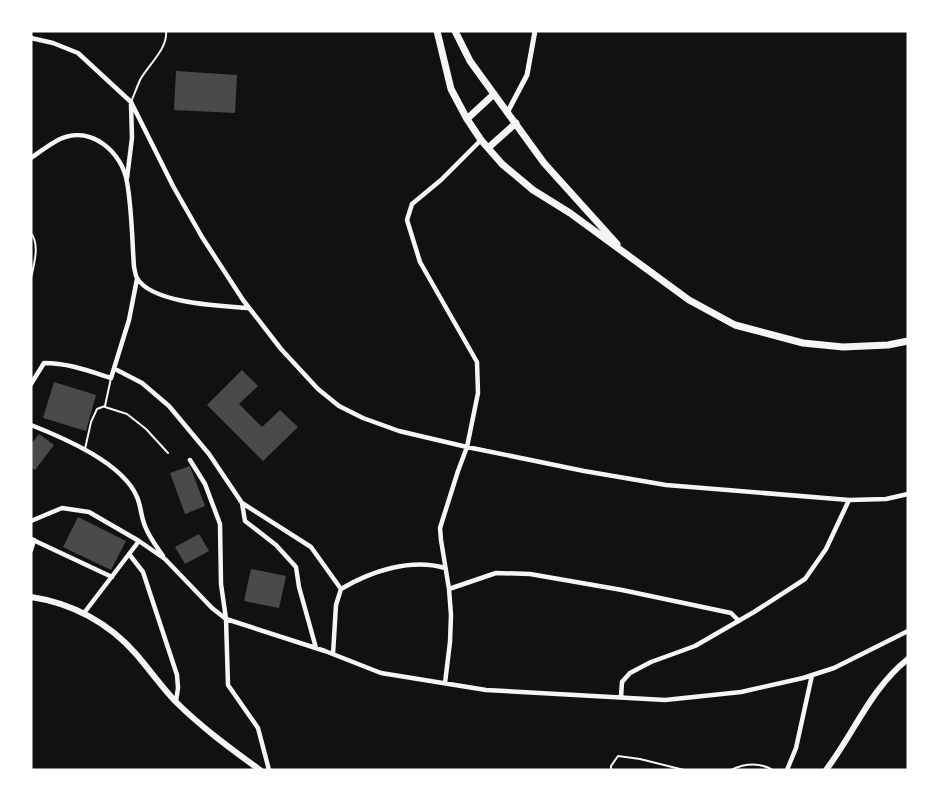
<svg xmlns="http://www.w3.org/2000/svg" width="939" height="801" font-family="Arial,sans-serif">
<style>
.building{fill:#4a4a4a}
.lines{fill:none;stroke-linecap:round;stroke-linejoin:round}
.service{stroke:#f5f5f5;stroke-width:2}
.minor{stroke:#f5f5f5;stroke-width:4.5}
.tertiary{stroke:#f5f5f5;stroke-width:5}
.secondary{stroke:#f5f5f5;stroke-width:6}
.primary{stroke:#f5f5f5;stroke-width:7}
</style>
<rect width="100%" height="100%" fill="#111"/>
<path class="building" d="M176 71 237 75 235 113 174 110Z
M242 370 258 386 239 404 262 427 280 410 298 427 263 461 207 405Z
M54 382 96 395 86 431 43 418Z
M39 434 54 445 35 470 31 467V444Z
M190 466 205 506 185 514 170 473Z
M78 517 126 541 111 570 63 547Z
M199 534 209 551 185 564 175 547Z
M251 569 286 576 279 608 244 601Z"/>
<g class="lines">
<path class="service" d="M131 102C134 95 137 87 140 80 148 65 168 49 166 31
M31 233C40 245 34 264 31 278
M105 407 127 414 146 429 168 453
M85 449 91 422 97 409 105 406 111 378
M611 770V766L618 756 640 759 684 770
M731 770C746 763 759 762 773 770"/>
<path class="minor" d="M31 38 53 43 78 53 131 102 173 186 202 237 243 300 281 349 318 389 339 406 363 418 399 431 467 447 584 471 666 485 849 500 886 499 908 494
M31 158C41 151 50 144 60 139 91 125 122 152 127 182 132 210 132 239 134 267 135 270 135 275 137 278 152 304 223 306 249 308
M127 178 132 138 131 104
M115 369 142 383 169 406 209 454 242 503 245 521 276 545 296 567 299 587 316 648
M31 384 44 363C68 363 89 371 111 378L129 320 137 279
M31 425C64 438 123 463 137 497 141 506 141 517 145 526 149 537 157 547 163 556
M190 460 205 484 220 524 221 584 226 619 325 651 381 673 486 690 665 700 741 692 803 678 834 668 908 631
M242 503 311 547 341 589 336 605 333 654
M31 521 62 508 89 512 139 541 165 559 212 608 226 619 228 685 258 728 269 770
M31 539 112 577
M31 550 34 540
M129 554 143 572 177 675 178 688 176 701
M341 589C371 571 411 558 445 568
M449 589 496 573 530 574 622 590 731 613 739 621
M84 613 139 541
M445 683 450 642 451 615 449 589 441 540 440 528 458 471 467 447 478 393 477 362 420 262 407 220 412 204 441 180 481 140
M621 697 622 682 630 673 651 662 695 646 754 612 805 579 826 549 849 500
M787 770 796 748 812 675"/>
<path class="tertiary" d="M507 113 527 75 535 31"/>
<path class="secondary" d="M31 597C72 603 109 623 136 654 149 669 161 686 175 701 201 727 230 748 260 770
M826 770C854 733 871 688 908 659"/>
<path class="primary" d="M437 31 451 89 467 119 481 140 502 164 533 190 570 213 689 300 735 325 803 343 843 347 888 345 908 341
M455 31 470 61 544 163 617 244
M467 119 494 94
M488 148 516 123"/>
</g>
<rect width="939" height="801" fill="none" stroke="#ffffff" stroke-width="65"/>
</svg>
